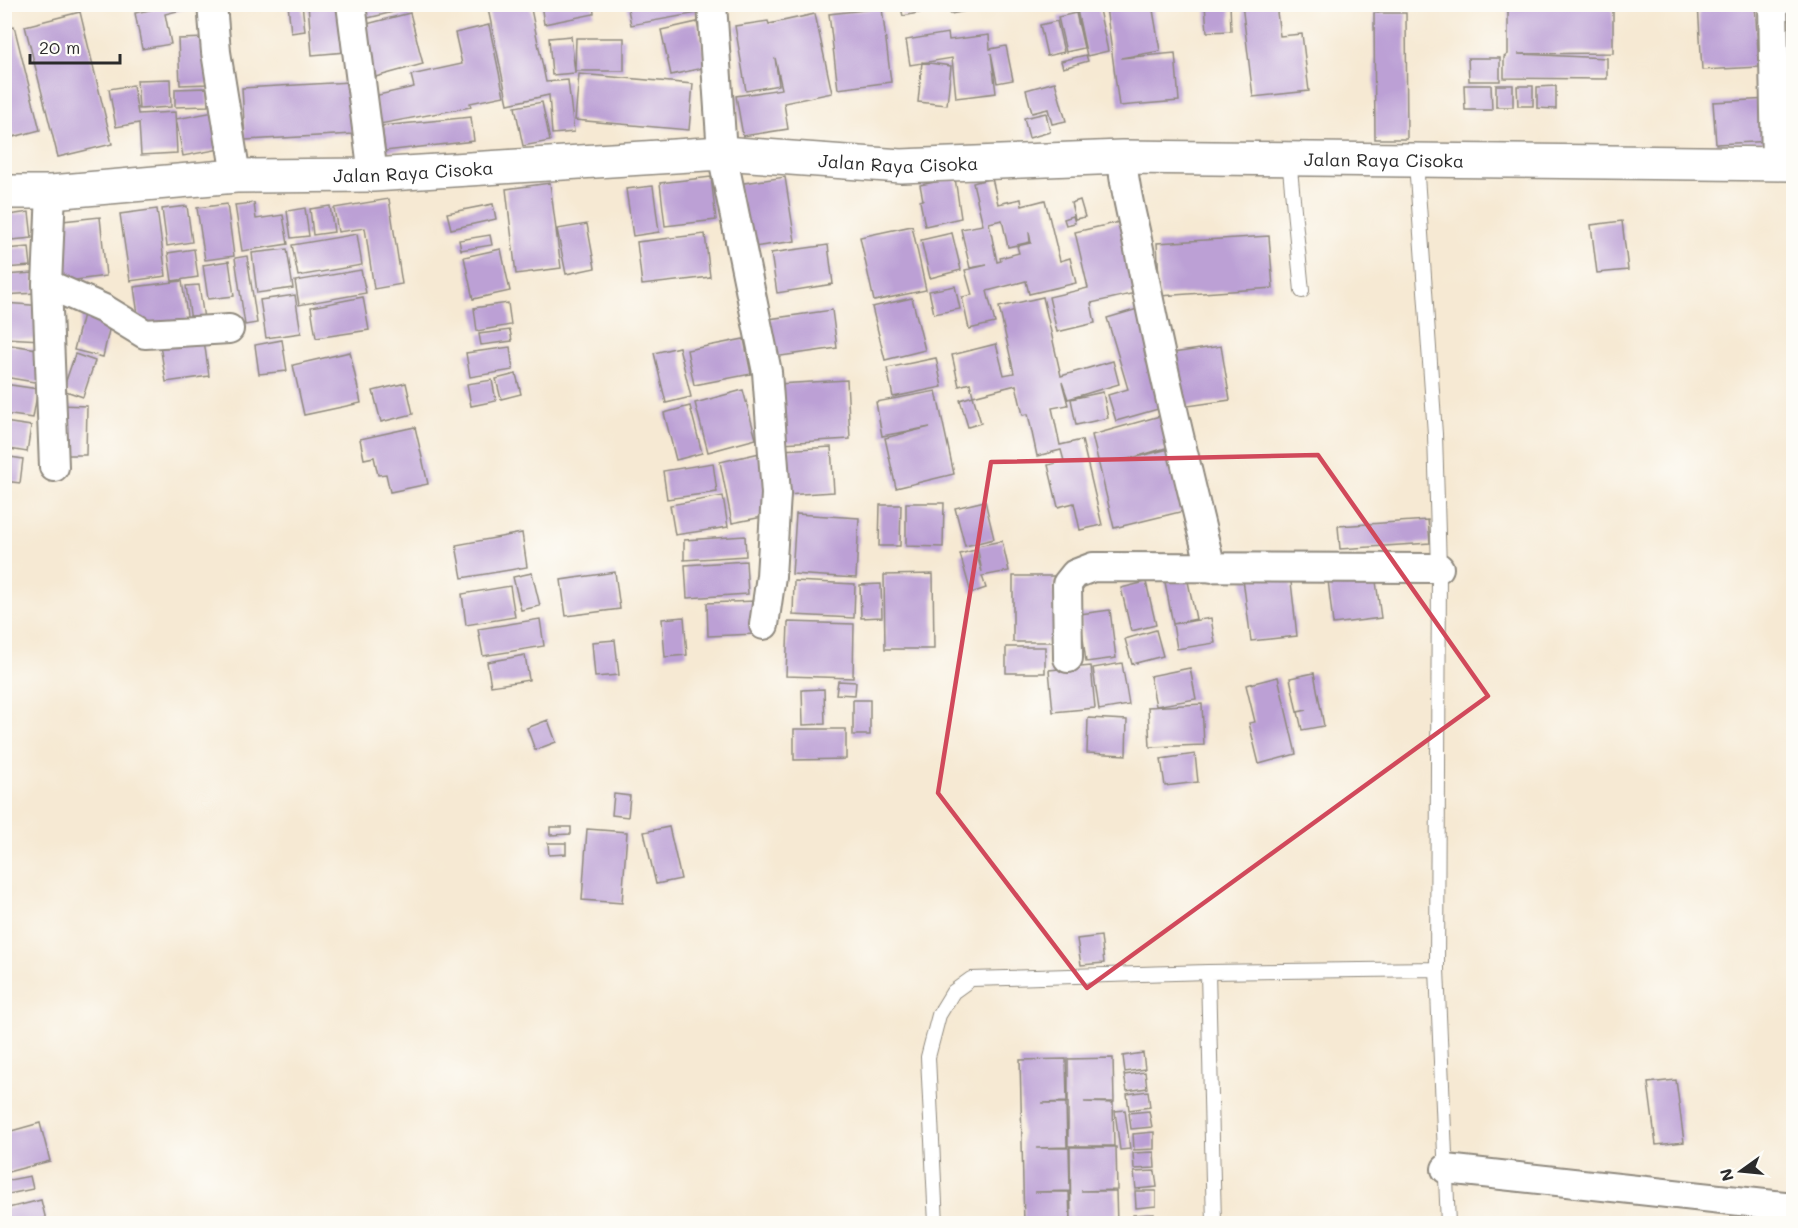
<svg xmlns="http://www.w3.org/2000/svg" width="1798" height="1228" font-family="Mali,sans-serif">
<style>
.building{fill:#bca0d5;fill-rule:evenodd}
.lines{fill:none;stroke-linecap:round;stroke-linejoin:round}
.lane-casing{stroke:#908a7f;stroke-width:16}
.street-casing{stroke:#908a7f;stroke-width:32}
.secondary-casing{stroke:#908a7f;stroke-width:36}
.lane{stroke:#fff;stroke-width:14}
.street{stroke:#fff;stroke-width:28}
.secondary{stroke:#fff;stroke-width:33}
.marked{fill:none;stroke:#d1495b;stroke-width:4.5;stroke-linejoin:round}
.labels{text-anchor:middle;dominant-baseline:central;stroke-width:5;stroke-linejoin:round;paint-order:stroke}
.street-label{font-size:18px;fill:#2b2b2b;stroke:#fdfcf7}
</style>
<rect width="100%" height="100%" fill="#fdfcf7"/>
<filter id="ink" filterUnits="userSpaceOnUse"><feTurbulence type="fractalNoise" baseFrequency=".0167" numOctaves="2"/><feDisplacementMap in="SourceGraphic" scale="12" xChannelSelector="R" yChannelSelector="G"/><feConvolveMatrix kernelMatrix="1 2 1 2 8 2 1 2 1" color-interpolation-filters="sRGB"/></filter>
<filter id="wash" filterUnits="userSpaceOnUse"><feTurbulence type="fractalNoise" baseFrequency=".008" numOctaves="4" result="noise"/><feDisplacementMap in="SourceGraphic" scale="24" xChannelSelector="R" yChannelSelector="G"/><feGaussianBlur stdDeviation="1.35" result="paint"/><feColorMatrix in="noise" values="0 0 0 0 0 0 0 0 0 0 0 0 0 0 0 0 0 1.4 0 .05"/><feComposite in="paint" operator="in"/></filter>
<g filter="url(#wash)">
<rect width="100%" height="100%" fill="#f6e9d3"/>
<g id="blocks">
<path class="building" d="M163 4 201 5 165 14 171 44 142 49 135 13 164 7Z
M288 4H302L305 31 291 33Z
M308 4H342L346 52 312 55Z
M355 4H411V8L359 20Z
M487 4H530L546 82 568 80 574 132 552 134 549 95 508 104Z
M541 4H593L594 14 544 24Z
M627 4H696L698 13 631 25Z
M900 4H941L942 8 903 16Z
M948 4H991L992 6 950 14Z
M1121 4H1152L1160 51 1121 58 1175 53 1179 101 1119 106 1106 7Z
M1205 4H1230L1231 31 1207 32Z
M1242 4H1276L1280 36 1302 34 1309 91 1253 97Z
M1613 4V53L1518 54 1607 58V79L1504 78V57L1508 54V5Z
M1698 4H1755L1759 67 1702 70Z
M1098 5 1108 51 1087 56 1077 10Z
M882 8 891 82 838 89 829 14Z
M80 12 112 144 58 157 25 26Z
M410 13 423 64 368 79 355 27Z
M1076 13 1084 48 1066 52 1058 17Z
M1374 13H1406L1407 139H1375Z
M815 14 832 93 784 103 788 129 743 136 736 96 782 89 775 58 779 85 746 91 735 26 768 21 769 24Z
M1794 18V52L1788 53 1784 20Z
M1057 21 1064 52 1047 56 1040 25Z
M697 22 707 67 671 75 661 30Z
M489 25 504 96 470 103 471 107 380 124 374 96 414 87 411 75 462 64 455 33Z
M14 26 40 130 13 137 5 103V29Z
M948 33 949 40 989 35 990 49 1006 46 1013 80 997 83 991 53 996 93 956 98 952 58 910 65 906 40Z
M571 36 575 73 552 75 549 38Z
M207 38 209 84 180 85 178 39Z
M576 38H624V71H575Z
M1086 55 1088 61 1063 68 1061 61Z
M1468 58H1500V81H1469Z
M922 62 951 66 947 105 918 102Z
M1788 70H1794V130H1786Z
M579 74 693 84 689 130 575 120Z
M170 79 171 107 139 109 137 80Z
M350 82 353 134 245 140 242 88Z
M1055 82 1066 121 1052 124 1048 109 1032 113 1026 90Z
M133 85 138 114 175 112 177 153 141 155 139 123 116 127 109 89Z
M1464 85H1491L1492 110H1465Z
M1496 85H1513V107H1496Z
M1517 86H1533V106H1518Z
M1556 86V109L1537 108V87Z
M207 88 208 106 175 107V89Z
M1770 99 1773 141 1716 144 1713 102Z
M542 102 550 141 523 146 515 107Z
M219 111 226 148 183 156 176 119Z
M1046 113 1050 132 1029 138 1024 118Z
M471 117 474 141 385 151 382 126Z
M711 177 716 220 665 226 660 183Z
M785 177 795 241 747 248 738 184Z
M955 178 961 218 925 226 920 201 923 200 920 185Z
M992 178 998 204 1021 199 1022 206 1045 200 1060 261 1070 258 1076 283 1029 294 1026 281 987 291 995 323 969 329 962 297 972 295 965 270 987 265 970 268 961 229 983 225 973 183ZM1002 220 1008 247 1030 242 1029 232 1031 243 1017 246 1019 253 1000 258 1001 261 997 262 989 223Z
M550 183 561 268 516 274 506 189Z
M653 186 659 232 633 236 626 189Z
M389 199 402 284 374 289 365 228 338 232 334 208Z
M1080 200 1085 217 1075 219 1071 203Z
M254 203 256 219 283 215 288 244 242 251 235 205Z
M227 204 234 256 205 260 197 208Z
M493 204 496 219 451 229 447 213Z
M187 206 192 242 167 246 162 209Z
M330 206 334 232 313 235 310 209Z
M305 208 309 236 291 238 287 211Z
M157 209 166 276 130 281 120 214Z
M29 212 32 238 12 240 9 215Z
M1073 216 1075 223 1066 225 1064 219Z
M100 217 106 276 60 282 53 222Z
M1124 221 1140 292 1091 303 1095 323 1057 332 1049 297 1088 288 1075 232Z
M1622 221 1628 270 1597 273 1591 225Z
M587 224 595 268 566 274 557 229Z
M912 226 926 290 874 301 860 237Z
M952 233 961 270 930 278 921 240Z
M357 234 362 265 298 276 292 245Z
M705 234 710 277 642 285 637 242Z
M490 235 492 245 461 250 459 240Z
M1269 236 1273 288 1160 296 1157 243Z
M828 245 833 284 777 293 771 253Z
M29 247 31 266 4 268V249Z
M194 249 198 277 172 281 168 253Z
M287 249 293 288 257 293 252 253Z
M501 249 510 291 473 299 464 257Z
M247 256 257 323 245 325 235 258Z
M229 261 234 296 208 299 203 265Z
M361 270 366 293 299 305 295 281Z
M33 273 35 293 4 295V275Z
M182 281 188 322 140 329 134 287Z
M199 285 205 326 192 328 186 286Z
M955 286 960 309 934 314 929 291Z
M295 295 301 333 266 338 260 300Z
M363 297 369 330 316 338 311 307Z
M1043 297 1061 376 1113 361 1119 384 1068 399 1062 382 1068 405 1052 408 1060 445 1082 440 1102 525 1080 530 1074 503 1058 507 1048 465 1064 461 1061 450 1037 456 1028 414 1023 415 1016 385 973 396 970 383 959 386 952 355 996 344 1004 375 1014 373 999 307Z
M912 298 925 350 885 360 872 307Z
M4 303 44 306 42 340 4 338Z
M508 303 511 325 477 331 474 308Z
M1141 308 1165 407 1116 421 1108 395 1128 389 1107 318Z
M832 310 837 348 774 357 769 319Z
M83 314 111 321 103 357 74 350Z
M510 330 512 341 481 345 479 334Z
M203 333 209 376 166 382 159 339Z
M744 339 751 374 694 385 687 350Z
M282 340 287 371 259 374 255 345Z
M4 344 44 350 40 383 4 377Z
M1221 346 1230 400 1181 407 1173 353Z
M510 347 513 370 470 377 466 353Z
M679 347 691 397 666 403 654 353Z
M350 352 361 403 304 415 293 365Z
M75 354 95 361 83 397 63 390Z
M936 358 942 387 893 397 887 368Z
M516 374 521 394 501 399 496 379Z
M492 380 496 401 471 406 467 384Z
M847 380 850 439 781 443 778 384Z
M406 383 413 414 381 422 373 391Z
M4 384 38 389 33 418 4 414Z
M743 390 756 439 708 452 695 403Z
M936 391 954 474 896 488 885 438 930 427 882 436 876 402Z
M1103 392 1108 418 1076 425 1071 399Z
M973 396 981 423 968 427 960 400Z
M59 405 87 406 86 455H58Z
M690 406 702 453 676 460 664 413Z
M1160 416 1169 447 1125 460 1169 449 1184 511 1114 528 1092 435Z
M4 422 31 426 27 452 4 448Z
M415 427 428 484 390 492 386 474 378 475 374 457 364 459 360 439Z
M831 447 834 492 785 495 782 450Z
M760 453 772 515 732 523 720 462Z
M4 456 23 459 20 483 4 481Z
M713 463 717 492 667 499 663 471Z
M723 496 728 527 675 535 670 505Z
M985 501 994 539 965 546 955 508Z
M906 503H944L943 547 906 546Z
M880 505H901L900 546H879Z
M796 514 859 518 856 578 792 574Z
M1428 520 1430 543 1340 549 1338 526Z
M522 533 527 567 462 578 456 545Z
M745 536 746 556 684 560V540Z
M1002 541 1009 571 982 576 986 588 971 593 960 554 975 550 982 572 977 546Z
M746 561 748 594 687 598 685 565Z
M615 572 620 609 566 616 561 580Z
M532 573 540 606 521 610 513 577Z
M1290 573 1297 636 1251 641 1243 579Z
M933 574 934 649H885L884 575Z
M1375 574 1381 618 1333 624 1328 580Z
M1013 576H1054L1055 642H1013Z
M1187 577 1196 619 1173 624 1165 582Z
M794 581 855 584 854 618 793 615Z
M1146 582 1156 625 1131 631 1121 588Z
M881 584 882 617 861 618 860 585Z
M510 586 515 617 466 625 462 594Z
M755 601 756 634 708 636 707 603Z
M1110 610 1116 658 1086 662 1080 614Z
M684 617 687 655 665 657 662 619Z
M1211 618 1215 643 1177 649 1173 624Z
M540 619 544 646 483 656 478 629Z
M788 622 854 624 853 678 786 676Z
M1156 630 1163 656 1132 664 1125 639Z
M615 640 619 675 595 677 592 642Z
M1006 647H1045V673H1006Z
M525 655 529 680 491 686 487 662Z
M1122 663 1129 705 1099 710 1093 668Z
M1091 666 1095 708 1053 712 1049 670Z
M1190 668 1196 699 1156 706 1150 676Z
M1314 673 1324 726 1302 730 1298 712 1307 710 1297 712 1290 678Z
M1278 677 1296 754 1259 764 1249 723 1255 722 1246 685Z
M838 681 856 682 855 695 836 694Z
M824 689 825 724 803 725 802 690Z
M853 700H870V735H853Z
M1202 704 1204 745 1150 747 1148 707Z
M1088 718 1127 720 1126 755 1087 753Z
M548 720 556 742 535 750 527 728Z
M794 729H846V759L794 760Z
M1195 754 1198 782 1165 786 1161 759Z
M614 794 630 796 628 817 612 815Z
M550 827H571V834L550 835Z
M669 827 681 879 656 884 644 832Z
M587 829 627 832 622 903 582 900Z
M548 843H566V854L549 855Z
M1101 936 1104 963 1081 965 1077 939Z
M1143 1053 1145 1069 1125 1072 1123 1056Z
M1113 1058 1114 1102H1084L1113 1103 1114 1146H1068V1059Z
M1066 1059 1067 1102 1042 1103H1066L1067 1147 1036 1148H1069L1070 1191 1034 1192H1069L1070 1224H1024L1020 1060Z
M1145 1072 1147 1088 1127 1091 1124 1075Z
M1676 1080 1684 1142 1656 1145 1648 1083Z
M1148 1091 1150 1107 1129 1110 1127 1094Z
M1125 1110 1130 1149 1120 1150 1115 1111Z
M1149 1111 1152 1127 1131 1129 1129 1113Z
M40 1123 50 1161 4 1173V1133Z
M1154 1132V1149L1134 1150 1133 1134Z
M1070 1147H1116L1117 1190 1081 1191H1116L1117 1224H1071Z
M1154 1152 1155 1168 1134 1169 1133 1153Z
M1155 1171 1157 1187 1136 1189 1134 1172Z
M30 1176 33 1189 4 1195V1181Z
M1135 1191H1156V1206L1136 1208Z
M41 1200 47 1224H4V1209Z
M1154 1214V1224H1133V1215Z"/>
</g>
</g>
<g filter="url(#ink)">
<use href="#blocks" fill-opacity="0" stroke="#908a7f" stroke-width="1.5"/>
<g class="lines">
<g class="lane-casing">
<path id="lane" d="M1289 159 1302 291
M1416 162 1435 434 1439 568 1437 969 1448 1224
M1208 972 1214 1224
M936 1224 928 1057 939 1015 953 992 971 979 1208 972 1437 969"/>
</g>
<g class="street-casing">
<path id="street" d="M212 4 216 52 236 176
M351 4 373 175
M712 4 722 153 767 372 776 494 771 576 764 625
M1773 4 1776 164
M1122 157C1124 192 1135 225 1141 260 1161 364 1186 466 1211 568
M51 192 47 284 54 467
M47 284 104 309 145 334 229 329
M1068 658 1067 584 1075 574 1093 567 1439 568
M1446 1169 1794 1207"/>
</g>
<g class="secondary-casing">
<g id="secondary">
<path id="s1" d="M4 192H51L236 176 373 175 722 153 901 166 1122 157 1794 164"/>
</g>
</g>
<use href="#lane" class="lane"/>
<use href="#street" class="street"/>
<use href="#secondary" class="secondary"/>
</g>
</g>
<path class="marked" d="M1318 455 1488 696 1087 988 938 793 991 462Z"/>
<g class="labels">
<g class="street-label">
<text stroke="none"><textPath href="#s1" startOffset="1382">Jalan Raya Cisoka</textPath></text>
<text stroke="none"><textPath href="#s1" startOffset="896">Jalan Raya Cisoka</textPath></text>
<text stroke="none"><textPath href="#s1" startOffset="410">Jalan Raya Cisoka</textPath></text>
</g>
</g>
<rect width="1798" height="1228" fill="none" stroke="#fdfcf7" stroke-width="24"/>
<g transform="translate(1741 1171) rotate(255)" stroke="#fdfcf7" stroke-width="4.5" paint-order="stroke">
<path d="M0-4.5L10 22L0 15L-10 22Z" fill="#2b2b2b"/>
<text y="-9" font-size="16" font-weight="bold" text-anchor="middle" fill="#2b2b2b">N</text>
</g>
<path d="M30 54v9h90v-9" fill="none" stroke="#2b2b2b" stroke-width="3"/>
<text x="39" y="54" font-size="18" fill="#2b2b2b" stroke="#fdfcf7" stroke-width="4.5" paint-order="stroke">20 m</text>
</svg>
